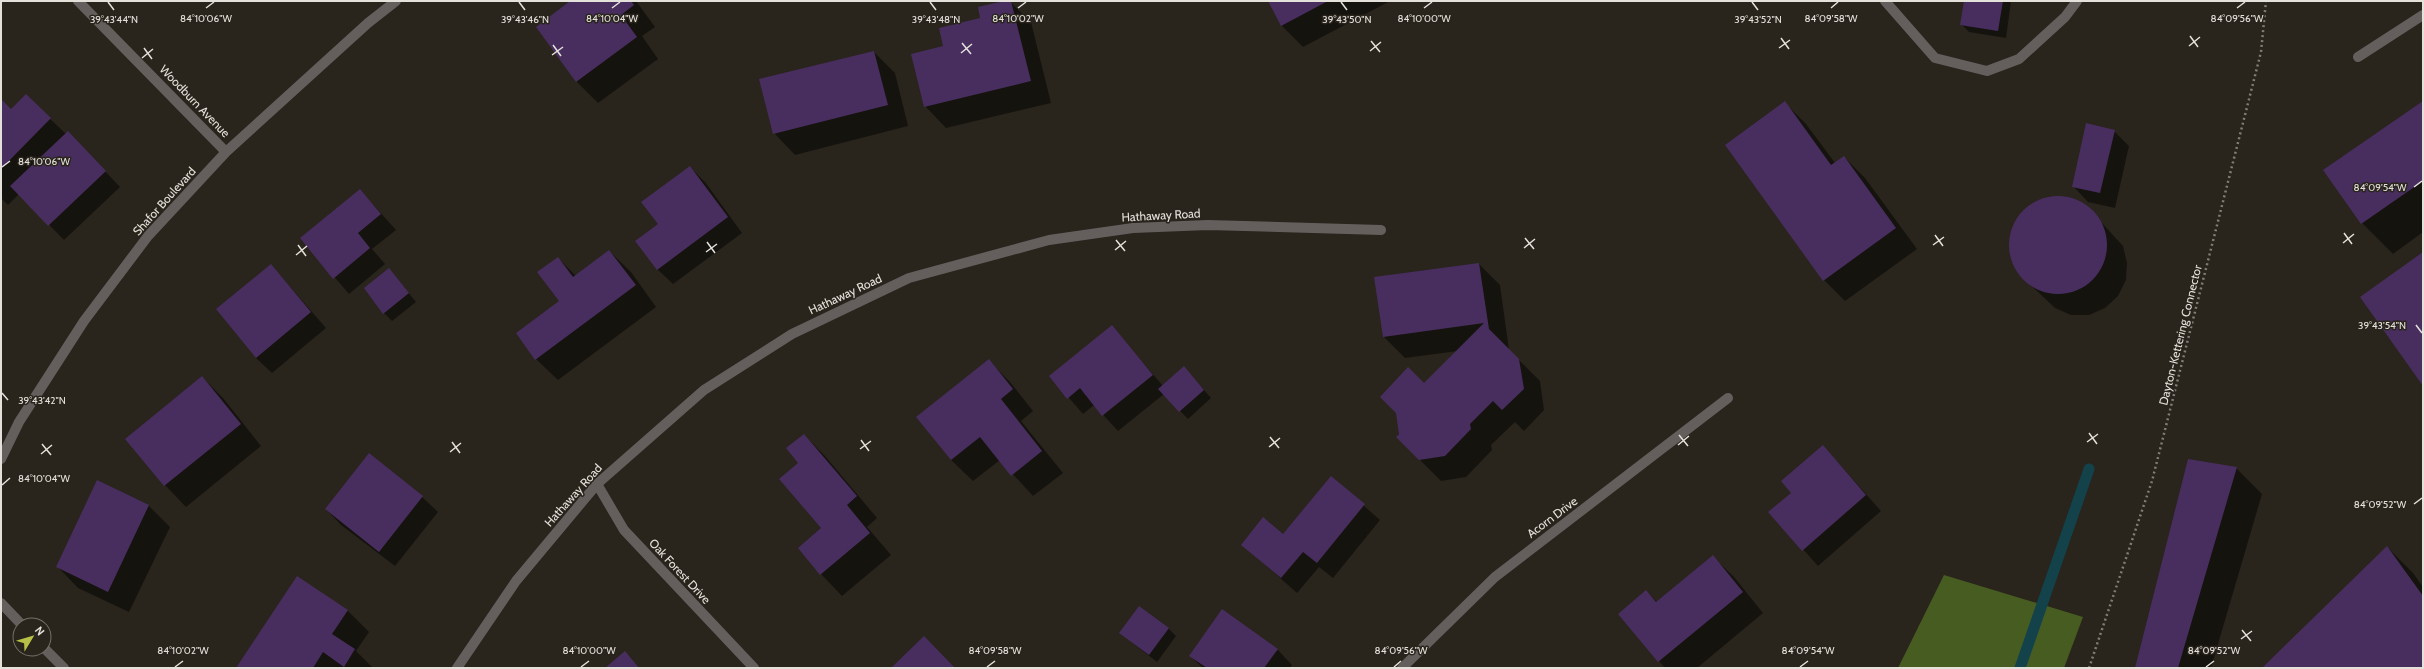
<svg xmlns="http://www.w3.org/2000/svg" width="2424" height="669" font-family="Cabin,sans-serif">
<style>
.forest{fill:#475c21}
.shadow{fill:#0007}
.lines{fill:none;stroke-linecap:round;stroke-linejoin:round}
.stream{stroke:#13424b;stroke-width:11}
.building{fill:#482e5f}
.path{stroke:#817d76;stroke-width:2.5;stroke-dasharray:2 3;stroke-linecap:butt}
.lane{stroke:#645f5d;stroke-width:10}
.street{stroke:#645f5d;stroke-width:10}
.ticks{fill:none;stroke:#e4e1db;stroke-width:1.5}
.labels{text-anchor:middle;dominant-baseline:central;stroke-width:3;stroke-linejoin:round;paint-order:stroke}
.street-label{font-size:12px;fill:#e4e1db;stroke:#29241c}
.ticks-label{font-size:10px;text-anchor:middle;fill:#e4e1db;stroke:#29241c;stroke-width:3;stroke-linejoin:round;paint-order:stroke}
</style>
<rect width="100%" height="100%" fill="#29241c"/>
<path class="forest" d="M1944 575 2083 617 2064 668H1898Z"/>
<path class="shadow" d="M572 1H636L655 27 642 36 658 59 598 103 577 82 537 27Z
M1009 1 1031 22 1051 103 946 128 925 106 982 19Z
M1269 1H1390L1303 47 1282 26Z
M1965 1H2011L2006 38 1969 32 1961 24Z
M874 52 895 73 908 126 795 155 774 133Z
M26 96 66 134 83 148 120 187 64 240 19 194 8 205 1 198V100L11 111Z
M2423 102V232L2393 254 2362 223Z
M1785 103 1806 124 1835 163 1844 157 1865 178 1917 249 1845 301 1824 280Z
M2114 131 2129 146 2115 208 2088 202 2073 186Z
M690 167 705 182 742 233 673 284 657 269 659 224Z
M360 190 396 230 372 249 385 264 349 294 301 238Z
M2057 197 2075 200 2090 210 2123 246 2127 263 2126 280 2118 296 2105 308 2089 315H2071L2055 308 2019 274 2012 259 2010 241 2014 224 2025 210 2040 201Z
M609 251 631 272 656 307 558 380 536 359 560 302 558 258 576 276Z
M1479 264 1500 285 1509 350 1540 381 1544 410 1524 431 1515 422 1491 445 1492 450 1466 477 1441 481 1397 437 1424 384 1458 351 1405 358 1384 337Z
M271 265 326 328 272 373 256 358Z
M389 269 416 302 392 321 384 313Z
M1112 327 1163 386 1191 375 1211 398 1188 419 1164 394 1118 431 1094 405 1083 414 1050 376Z
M989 361 1010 382 1033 411 1021 421 1063 473 1033 496 1000 460 973 481 951 460Z
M202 377 223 398 261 446 186 507 165 485 126 439Z
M804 435 825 456 877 518 867 527 891 555 842 596 821 574 823 528 800 463Z
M1823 446 1881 511 1818 566 1770 512 1792 493Z
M2236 468 2262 494 2211 668H2136Z
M1331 477 1380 520 1333 578 1319 567 1297 593 1242 544 1283 535Z
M98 481 149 506 170 527 129 612 78 588 57 566Z
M422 497 438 512 395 566 341 525 326 509Z
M2387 547 2413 573 2423 587V668H2264Z
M1712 556 1734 577 1763 613 1697 668H1665L1659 661 1646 591 1657 602Z
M297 577 348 611 369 632 356 651 373 668H237Z
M1168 628 1176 636 1157 662 1120 633Z
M1277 649 1292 665 1290 668H1203L1190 656Z"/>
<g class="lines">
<path class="stream" d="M2020 668 2089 469"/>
</g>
<path class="building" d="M570 1H631L634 5 621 15 637 37 576 82 536 27Z
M1004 1H1011L1031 81 924 107 911 54 943 46 939 28 980 18 978 7Z
M1268 1H1328L1281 26Z
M1964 1H2003L1998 31 1960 25Z
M874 51 888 105 773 134 759 79Z
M26 94 51 118 1 169V99L11 109Z
M1785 101 1831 165 1844 156 1896 228 1823 281 1725 145Z
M2423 101V181L2361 224 2323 170Z
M2086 123 2115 130 2100 193 2072 187Z
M68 131 106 171 48 226 10 186Z
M690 166 728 217 657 270 635 241 658 224 641 202Z
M360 189 381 214 358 233 370 248 333 279 300 238Z
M2009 245a49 49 0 1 1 98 0a49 49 0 1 1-98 0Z
M609 250 636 285 535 360 516 333 559 301 537 272 558 257 573 277Z
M2423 252V386L2360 297Z
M1479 263 1489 329 1519 359 1524 389 1502 410 1493 401 1470 424 1471 429 1445 456 1419 460 1396 437 1399 434 1396 413 1380 397 1408 367 1424 383 1484 323 1383 337 1374 277Z
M271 264 311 312 256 358 216 309Z
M389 268 409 293 383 314 364 288Z
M1112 325 1153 375 1102 416 1080 388 1067 399 1049 376Z
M989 359 1013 389 1001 399 1042 451 1011 476 980 437 951 460 916 417Z
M1184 366 1204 390 1179 412 1158 389Z
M202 376 241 424 164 486 125 439Z
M804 434 857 496 847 505 870 533 820 575 798 548 821 528 779 479 798 463 786 448Z
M1823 445 1866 495 1802 551 1768 512 1791 493 1781 481Z
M369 453 423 496 379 552 325 509Z
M2188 459 2237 467 2178 668H2135Z
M1331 476 1365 504 1317 563 1303 552 1281 578 1241 545 1263 517 1283 534Z
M97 480 149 505 108 592 56 567Z
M2387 546 2423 596V668H2262Z
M1713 555 1743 592 1658 662 1618 614 1646 590 1656 602Z
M297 576 348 610 332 634 355 649 344 667 323 652 313 668H236Z
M1139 606 1169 628 1149 655 1119 633Z
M1222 609 1278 649 1264 668H1207L1189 656Z
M924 636 955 668H891Z
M625 651 639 668H605Z"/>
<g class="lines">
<path class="path" d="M2089 668 2152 481 2261 52 2266 1"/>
<path class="lane" d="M1885 1 1935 58 1987 71 2019 59 2065 17 2077 1
M2358 57 2423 15"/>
<path class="street" d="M78 1 226 152
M1 459 19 422 84 321 148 236 226 152 368 23 396 1
M597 484 624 530 754 668
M1 603 22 625
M44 648 64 668
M457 668 516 581 597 484 704 390 792 334 909 278 1049 240 1133 228 1208 225 1381 230
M1402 668 1495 577 1728 398"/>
</g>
<path class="ticks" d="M108 2 114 10M519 2 525 10M930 2 936 10M1341 2 1347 10M1752 2 1758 10M206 8 214 2M612 8 620 2M1018 8 1026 2M1424 8 1432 2M1831 8 1838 2M2237 8 2245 2M2190 36 2198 47M1781 38 1789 49M1371 41 1380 52M962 43 971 54M553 45 561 56M2189 46 2200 37M144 48 152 59M1779 48 1790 40M1370 51 1381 42M961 53 972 44M552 55 563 47M142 58 153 49M2 167 10 161M2414 187 2422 181M2344 233 2352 244M1935 235 1943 246M1525 238 1534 249M1116 240 1125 251M707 242 715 253M2343 243 2354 234M298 245 306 256M1933 245 1944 237M1524 248 1535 239M1115 250 1126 241M706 252 717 244M296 255 307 246M2416 325 2422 333M2 393 8 400M2089 433 2097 444M1679 435 1688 446M1270 437 1279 448M861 440 869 451M452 442 460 453M2087 442 2098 434M42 444 51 455M1678 445 1689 436M1269 447 1280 438M860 449 871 441M450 452 461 443M41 454 52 445M2 485 10 478M2414 504 2422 498M2242 630 2251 641M2241 639 2252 631M175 667 183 661M581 667 589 661M987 667 995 661M1394 667 1401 661M1800 667 1808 661M2206 667 2214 661"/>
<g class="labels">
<g class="street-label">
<text transform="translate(195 101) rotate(46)">Woodburn Avenue</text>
<text transform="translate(164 201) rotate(-48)">Shafor Boulevard</text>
<text transform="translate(1161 215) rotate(-3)">Hathaway Road</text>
<text transform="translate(845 294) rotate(-25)">Hathaway Road</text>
<text transform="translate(2180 335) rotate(-76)">Dayton-Kettering Connector</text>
<text transform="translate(573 495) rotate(-48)">Hathaway Road</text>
<text transform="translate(1552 517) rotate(-37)">Acorn Drive</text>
<text transform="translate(680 571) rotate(47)">Oak Forest Drive</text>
</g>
</g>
<g class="ticks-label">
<text x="206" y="22">84°10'06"W</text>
<text x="612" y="22">84°10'04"W</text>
<text x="1018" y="22">84°10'02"W</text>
<text x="1424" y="22">84°10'00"W</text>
<text x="1831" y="22">84°09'58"W</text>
<text x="2237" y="22">84°09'56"W</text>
<text x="114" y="23">39°43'44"N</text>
<text x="936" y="23">39°43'48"N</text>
<text x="525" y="23">39°43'46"N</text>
<text x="1347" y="23">39°43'50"N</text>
<text x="1758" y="23">39°43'52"N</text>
<text x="44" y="165">84°10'06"W</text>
<text x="2380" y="191">84°09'54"W</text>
<text x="2382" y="329">39°43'54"N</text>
<text x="42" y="404">39°43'42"N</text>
<text x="44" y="482">84°10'04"W</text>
<text x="2380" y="508">84°09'52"W</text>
<text x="183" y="654">84°10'02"W</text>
<text x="589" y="654">84°10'00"W</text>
<text x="995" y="654">84°09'58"W</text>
<text x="1401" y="654">84°09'56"W</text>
<text x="1808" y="654">84°09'54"W</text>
<text x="2214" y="654">84°09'52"W</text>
</g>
<rect width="2424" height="669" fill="none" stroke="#e4e1db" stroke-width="4"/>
<g transform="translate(32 637) rotate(52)"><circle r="19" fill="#29241c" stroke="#747068"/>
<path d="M0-3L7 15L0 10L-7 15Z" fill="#b8c147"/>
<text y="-6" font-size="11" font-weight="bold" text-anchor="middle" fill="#e4e1db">N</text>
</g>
</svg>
